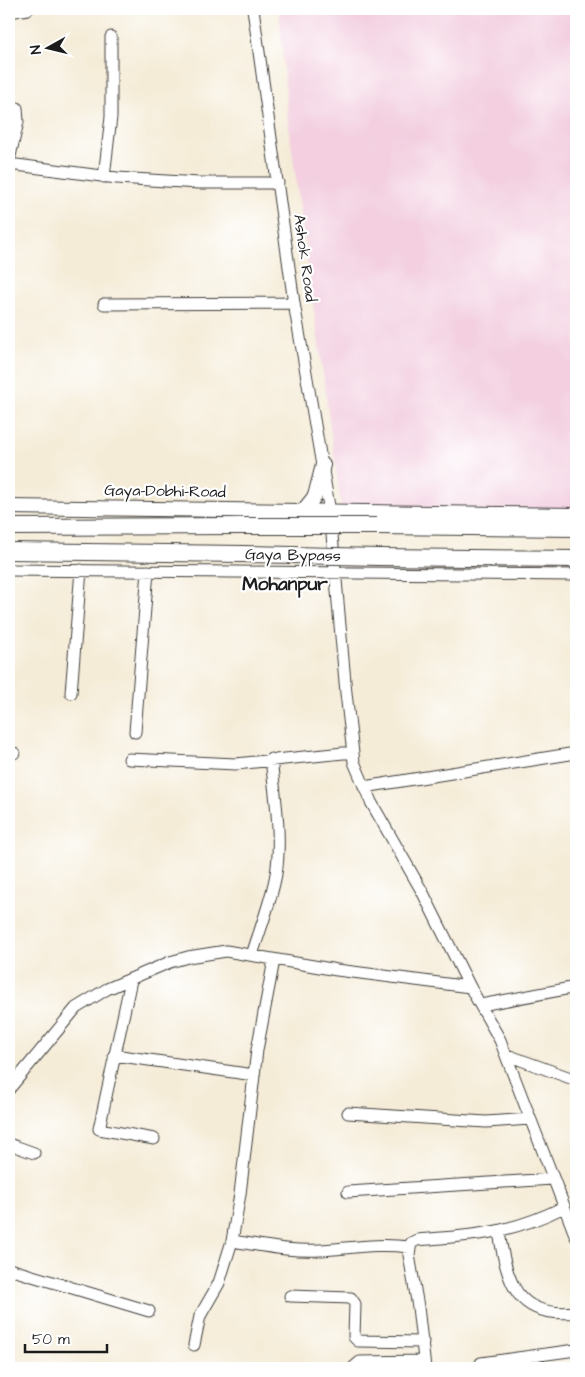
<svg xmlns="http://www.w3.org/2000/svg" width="585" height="1377" font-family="'Architects Daughter',sans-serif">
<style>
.built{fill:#f3cfe0}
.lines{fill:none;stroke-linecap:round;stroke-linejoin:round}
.minor-casing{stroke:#3d3b38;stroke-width:13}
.major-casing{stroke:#3d3b38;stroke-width:16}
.highway-casing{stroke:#3d3b38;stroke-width:18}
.minor{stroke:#fff;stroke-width:11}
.major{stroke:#fff;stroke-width:14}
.highway{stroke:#fff;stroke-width:16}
.highway-bridge-casing{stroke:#3d3b38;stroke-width:18;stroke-linecap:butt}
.highway-bridge{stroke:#fff;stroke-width:16}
.labels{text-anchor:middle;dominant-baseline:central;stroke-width:4.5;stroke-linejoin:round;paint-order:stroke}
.street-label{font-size:16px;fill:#1c1c1c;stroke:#fff}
.quarter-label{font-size:19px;font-weight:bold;fill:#1c1c1c;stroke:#fff}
</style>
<rect width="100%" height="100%" fill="#fff"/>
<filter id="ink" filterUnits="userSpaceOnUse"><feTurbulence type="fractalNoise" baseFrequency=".02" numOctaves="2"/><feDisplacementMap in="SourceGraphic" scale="10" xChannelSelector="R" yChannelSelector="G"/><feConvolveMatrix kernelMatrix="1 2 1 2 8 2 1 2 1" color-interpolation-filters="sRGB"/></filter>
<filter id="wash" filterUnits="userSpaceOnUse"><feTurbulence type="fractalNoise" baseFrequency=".0096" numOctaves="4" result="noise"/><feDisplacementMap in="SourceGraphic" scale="20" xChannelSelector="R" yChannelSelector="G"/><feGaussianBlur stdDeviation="1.12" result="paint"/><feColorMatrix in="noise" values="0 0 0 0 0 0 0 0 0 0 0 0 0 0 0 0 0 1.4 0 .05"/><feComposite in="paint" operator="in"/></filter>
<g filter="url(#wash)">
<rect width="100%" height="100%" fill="#f5ecd8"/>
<path class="built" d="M279 9H576V511L342 513 288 121Z"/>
</g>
<g filter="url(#ink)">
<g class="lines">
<g class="minor-casing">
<path id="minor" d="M253 9 294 303 330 512 346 693 354 762 371 802 423 893 470 987 500 1040 576 1237
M9 12 28 9
M9 105 17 108 18 122 9 160
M9 164 117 178 199 183H278
M104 177 111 117V37
M104 304 294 303
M9 570 576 575
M71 693 81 570
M135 732 148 571
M9 753H14
M129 759 236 764 353 752
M364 787 576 753
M252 955C260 929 271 902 276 874 282 837 275 796 271 759
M131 980 99 1129 154 1139
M481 1005 576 987
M114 1055 254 1075
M507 1055 576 1080
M9 1089 76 1008 107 989 170 962 188 957 226 951 337 970 470 987
M348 1113 486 1122 530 1119
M9 1144 34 1153
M348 1192 553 1179
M499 1232C507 1282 516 1319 576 1312
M232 1241C260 1245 291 1252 320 1250 352 1248 377 1243 409 1247
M9 1269 149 1311
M290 1296 351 1298 355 1304 354 1337 358 1341 423 1342
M194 1345 200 1316 219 1283 232 1241 240 1194 257 1050 274 960
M481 1363 576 1350
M353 1368 360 1362 424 1361
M425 1368 418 1307 409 1255 411 1243 417 1240C476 1235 510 1234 564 1207"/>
</g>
<g class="major-casing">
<path id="major" d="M9 507 576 515
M303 511 315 496 323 465"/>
</g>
<g class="highway-casing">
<path id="highway" d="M377 526 576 528
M9 527 242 526
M9 551 244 554
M379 557 576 559"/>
</g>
<use href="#minor" class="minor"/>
<use href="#major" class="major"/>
<use href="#highway" class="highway"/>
<g class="highway-bridge-casing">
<path id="highway-bridge" d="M242 526H377
M244 554 379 557"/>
</g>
<use href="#highway-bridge" class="highway-bridge"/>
</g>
</g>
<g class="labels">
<g class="street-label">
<text transform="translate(305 258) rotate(82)">Ashok Road</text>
<text transform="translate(165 491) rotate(1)">Gaya-Dobhi-Road</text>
<text transform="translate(293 555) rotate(1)">Gaya Bypass</text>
</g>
<g class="quarter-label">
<text x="285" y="584">Mohanpur</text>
</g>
</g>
<rect width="585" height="1377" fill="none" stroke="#fff" stroke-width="30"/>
<g transform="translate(48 48) rotate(262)" stroke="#ffffff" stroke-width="4" paint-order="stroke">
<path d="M0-4L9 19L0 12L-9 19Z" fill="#1c1c1c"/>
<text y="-8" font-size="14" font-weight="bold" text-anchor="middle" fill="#1c1c1c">N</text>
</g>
<path d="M25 1344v8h82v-8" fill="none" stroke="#1c1c1c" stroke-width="2.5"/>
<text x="32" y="1344" font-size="15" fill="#1c1c1c" stroke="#ffffff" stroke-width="4" paint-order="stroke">50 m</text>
</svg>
